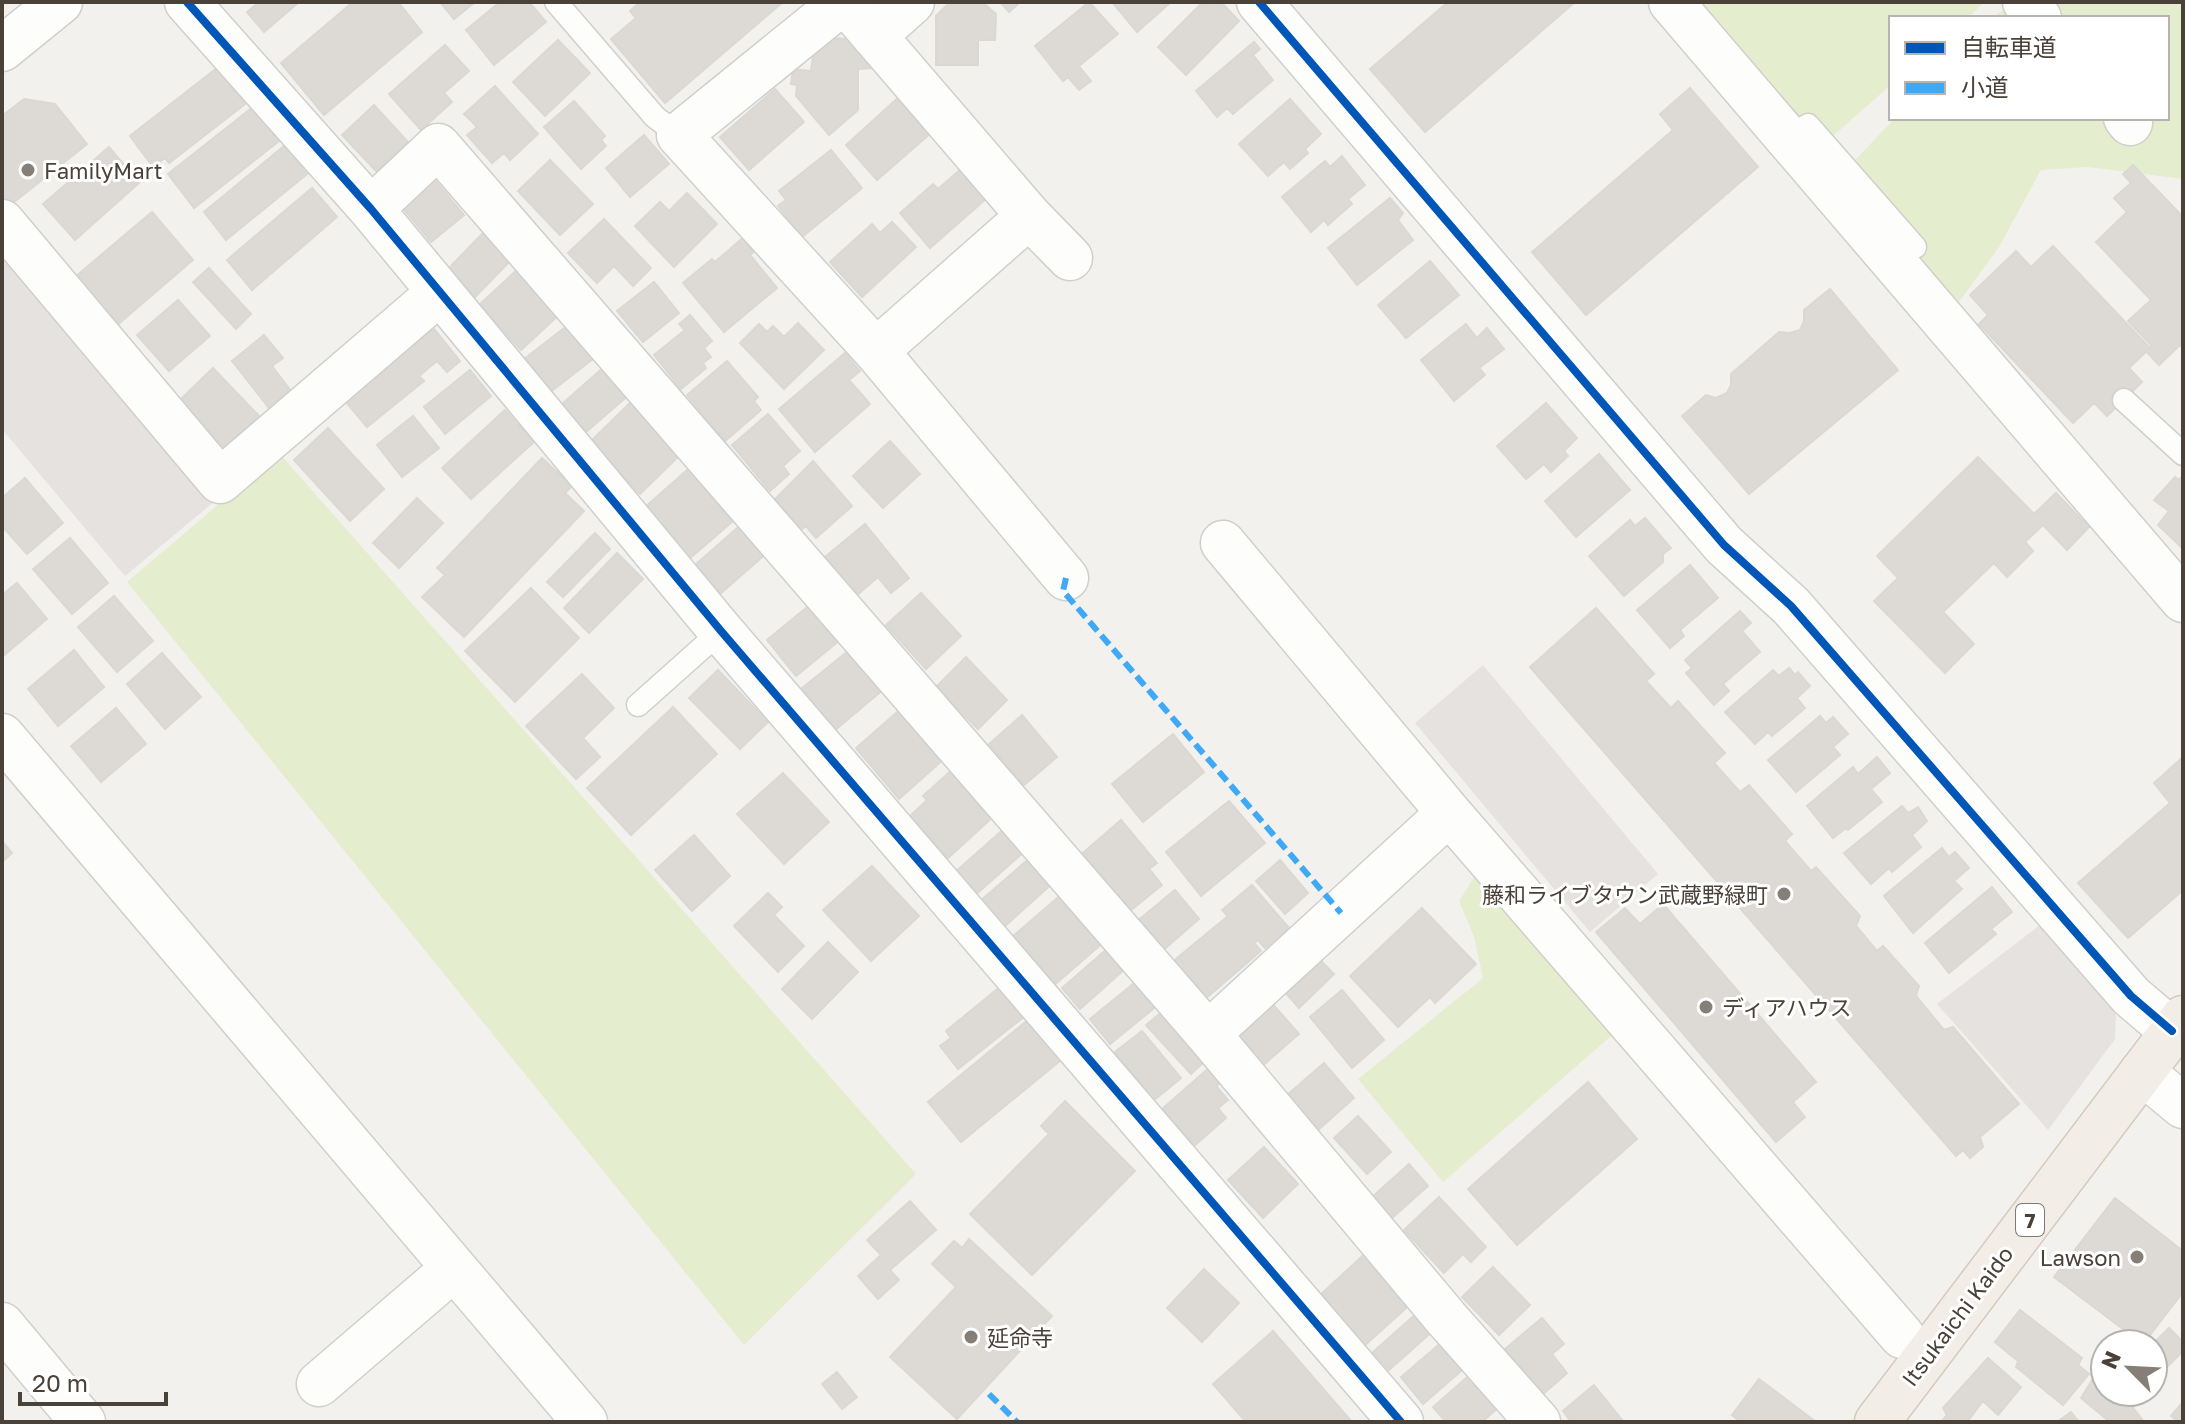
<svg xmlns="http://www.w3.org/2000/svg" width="2185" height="1424" font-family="'Golos Text','Noto Sans JP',sans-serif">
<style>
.green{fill:#e4eece}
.parking{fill:#e5e2df}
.building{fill:#dddad6;stroke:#dbd8d3;stroke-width:2}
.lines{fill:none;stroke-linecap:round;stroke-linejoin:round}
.service-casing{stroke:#d1cfcb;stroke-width:25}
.minor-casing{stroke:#d1cfcb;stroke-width:47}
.tertiary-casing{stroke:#d1cfcb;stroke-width:47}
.primary-casing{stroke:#d6cabb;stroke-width:47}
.service{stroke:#fdfdfc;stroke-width:22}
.minor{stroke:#fdfdfc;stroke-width:44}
.tertiary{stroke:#fdfdfc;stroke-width:44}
.primary{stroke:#f2ede6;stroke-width:44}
.quiet{stroke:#3fa9f5;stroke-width:6;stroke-dasharray:12 6;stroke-linecap:butt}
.cycleway-casing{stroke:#fff;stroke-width:13}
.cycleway{stroke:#0057b8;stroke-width:8}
.poi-dot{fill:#857f78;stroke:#fff;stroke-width:3}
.labels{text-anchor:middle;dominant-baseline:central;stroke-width:6;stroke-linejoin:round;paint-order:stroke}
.shield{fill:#fff;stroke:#807a74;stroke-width:2}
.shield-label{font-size:20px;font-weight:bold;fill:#4a4138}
.poi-label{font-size:22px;fill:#4a4138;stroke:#fff;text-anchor:start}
.street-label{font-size:22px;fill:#4a4138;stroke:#fff}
</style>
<rect width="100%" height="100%" fill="#f3f1ee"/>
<path class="green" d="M1693 2H1985L1967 18H1891V85L1818 149Z
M2014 2H2183V179L2088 167 2041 170 1999 247 1959 302 1842 174 1895 118H2167V18H1992Z
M279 453 916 1174 744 1345 127 582Z
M1478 871 1617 1031 1443 1182 1358 1079 1483 978 1474 937 1459 901Z"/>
<path class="parking" d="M2 246 215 501 125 576 2 429Z
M1483 665 1658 874 1590 932 1415 723Z
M2041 924 2116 1009 2115 1039 2048 1130 1937 1004Z"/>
<path class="building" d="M259 2H299L264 32 247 12Z
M353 2H398L422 32 324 115 281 63Z
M440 2H475L454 19Z
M500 2H529L546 22 494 65 466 30Z
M640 2H783L665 103 611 39 636 18 630 11Z
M950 2H982L996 14 995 40H978V65H936V16Z
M1000 2H1020L1009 12Z
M1089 2 1118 34 1079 66 1091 81 1079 90 1068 77 1063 81 1035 46Z
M1112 2H1171L1137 32Z
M1203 2H1221L1239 21 1186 75 1158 47Z
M1448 2H1575L1425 132 1370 69Z
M825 38 852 39 872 62V68L858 69V110L829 135 796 96 797 85 791 84 793 69 811 71 814 49Z
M558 40 590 73 545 116 513 82Z
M1254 42 1260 49 1253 55 1273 80 1233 114 1227 108 1217 117 1196 91Z
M445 45 469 71 444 93 452 102 421 130 389 94Z
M217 68 245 104 169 163 165 158 153 167 130 136Z
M495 86 538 134 510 160 504 153 492 163 467 135 477 127 464 114Z
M1690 88 1758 167 1586 315 1532 252 1673 130 1660 114Z
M775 89 804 122 749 170 720 137Z
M899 97 931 133 877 180 846 145Z
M24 99 55 104 87 144 9 206 2 197V116Z
M1290 99 1321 134 1305 149 1308 153 1290 169 1284 162 1268 176 1239 144Z
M574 101 605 136 601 140 606 146 581 169 544 127Z
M374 105 408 142 377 172 342 135Z
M253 107 279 141 194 208 168 174Z
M644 135 669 164 630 197 606 168Z
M284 146 307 174 226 240 204 212Z
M109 147 139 183 75 240 43 204Z
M831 150 862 188 802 237 778 206 786 200 779 191Z
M1342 156 1365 185 1348 199 1352 204 1328 225 1324 220 1311 232 1282 197 1325 161 1330 167Z
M550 160 593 204 560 235 518 191Z
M2133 165 2183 217V348L2180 345 2159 365 2146 351 2152 346 2128 321 2151 300 2096 242 2127 212 2114 198 2131 183 2123 174Z
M961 169 986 199 930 248 900 213 933 184 938 189Z
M434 179 464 215 431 242 401 206Z
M312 188 337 217 252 290 227 260Z
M687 193 717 224 674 267 635 226 660 202 669 211Z
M1390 198 1403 213 1398 220 1413 240 1357 285 1328 248Z
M152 212 193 260 116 326 75 277Z
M604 219 651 268 633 286 614 266 597 283 568 253Z
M892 222 916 247 862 297 830 262 872 224 880 233Z
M486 230 514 257 475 297 447 270Z
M744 237 755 251 750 255 777 288 724 332 683 283 712 259 715 262Z
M2053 246 2150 348 2129 368 2142 382 2107 416 2094 403 2073 423 1979 324 1988 315 1970 295 2016 251 2031 267Z
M1430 261 1459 295 1406 338 1378 305Z
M520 267 561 313 521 350 480 304Z
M209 268 251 314 236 329 193 282Z
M654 282 679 313 643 342 617 311Z
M1830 289 1898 370 1749 494 1682 416 1706 395 1716 398 1727 393 1731 385V374L1779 332 1790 333 1800 330 1804 321V310Z
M178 300 210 336 169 371 137 335Z
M690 315 712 341 704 348 711 357 703 363 706 368 681 389 654 355 685 330 679 324Z
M572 322 598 355 549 393 523 360Z
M798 323 824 350 784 389 740 343 759 324 767 332 773 326 784 337Z
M1466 324 1477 338 1487 328 1504 349 1479 368 1485 375 1454 401 1421 360Z
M434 329 460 361 447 372 437 361 419 376 424 381 367 427 345 401Z
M264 335 283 358 272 366 291 391 269 408 232 361Z
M845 353 860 371 849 380 870 404 815 452 779 409Z
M727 361 758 397 754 401 761 410 725 441 687 395Z
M605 366 630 394 586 432 562 404Z
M213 368 259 416 225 448 179 401Z
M470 370 491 396 445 434 424 407Z
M633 400 683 452 640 494 590 442Z
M1546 403 1577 438 1564 451 1568 456 1551 472 1544 464 1526 479 1497 446Z
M505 410 534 442 471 499 442 468Z
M768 414 800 451 783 466 789 474 770 491 732 445Z
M413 416 439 448 402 477 377 445Z
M328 428 384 489 350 521 294 460Z
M890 441 920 474 883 508 853 476Z
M1599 454 1630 490 1576 537 1545 501Z
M1978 457 2034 514 2056 493 2089 527 2067 550 2043 525 2025 542 2033 551 2007 577 1994 563 1943 612 1974 644 1945 673 1874 601 1898 578 1877 556Z
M542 458 572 486 565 493 584 511 464 637 422 597 445 575 437 568Z
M813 461 852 506 816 538 806 526 801 530 775 499Z
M694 464 739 516 689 559 644 508Z
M2183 475V549L2158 525 2169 511 2154 500 2175 477 2179 480Z
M25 478 63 523 27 554 2 526V498Z
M417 498 443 523 399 568 373 543Z
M1645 518 1671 548 1663 554V562L1624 596 1589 556 1630 520 1635 526Z
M744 522 769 551 720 594 695 565Z
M865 524 909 578 891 593 878 577 856 596 825 557Z
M595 533 610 549 563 597 547 582Z
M70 538 108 583 72 614 33 569Z
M617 553 643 579 589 633 564 608Z
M1690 565 1718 598 1680 630 1684 636 1670 648 1637 610Z
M17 583 47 619 2 657V595Z
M531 588 579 638 515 702 465 651Z
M921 593 961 636 926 669 886 625Z
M114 596 153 641 117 672 78 627Z
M811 604 840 640 796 676 767 640Z
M1596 608 1654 674 1646 681 1671 708 1678 701 1725 753 1714 763 1740 792 1749 785 1792 834 1785 841 1811 871 1816 867 1860 916 1856 926 1877 951 1883 946 1919 986 1916 996 1944 1030 1953 1027 2019 1104 1980 1137 1983 1147 1970 1158 1963 1150 1956 1156 1530 667Z
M1740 611 1751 623 1742 631 1760 652 1723 684 1729 691 1714 705 1686 673 1692 668 1685 660Z
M852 648 885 688 835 730 801 689Z
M74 650 104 687 58 726 28 689Z
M162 653 201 697 165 729 127 684Z
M966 657 1007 700 978 729 936 687Z
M1789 668 1795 675 1798 672 1810 686 1797 698 1805 708 1772 736 1768 732 1755 744 1725 712 1773 670 1779 676Z
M718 670 768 722 740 749 689 698Z
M582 674 614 708 583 738 600 757 576 779 526 726Z
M673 707 717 754 631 835 587 788Z
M903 707 946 757 899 799 856 748Z
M116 708 146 744 101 782 71 746Z
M1022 715 1057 757 1024 785 989 744Z
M1820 716 1826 723 1833 717 1848 734 1833 747 1840 755 1796 792 1768 760Z
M1173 734 1204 772 1143 822 1112 784Z
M1877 757 1890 773 1871 789 1882 802 1848 830 1846 828 1833 838 1807 806 1853 767 1858 774Z
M2183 757V890L2128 938 2078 883 2170 803 2154 783Z
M953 769 994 816 948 858 910 816 927 800 923 796Z
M783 773 829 822 784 864 737 814Z
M1229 801 1265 843 1201 896 1166 852Z
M1902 806 1908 813 1918 807 1927 821 1912 835 1921 847 1892 872 1889 868 1871 884 1844 853Z
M1121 820 1157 863 1149 869 1162 885 1126 914 1078 857Z
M1005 828 1025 851 974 896 954 873Z
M694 835 730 876 692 911 655 870Z
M2 841 12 853 2 862Z
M1942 848 1949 857 1955 852 1969 868 1954 881 1962 889 1913 933 1884 896Z
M1031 857 1053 883 1004 927 980 901Z
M1280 860 1308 893 1285 914 1256 881Z
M872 866 919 916 871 961 823 910Z
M1252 885 1289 928 1265 948 1258 940 1254 943 1261 951 1204 1000 1171 969 1176 959 1228 916 1222 910Z
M1992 887 2012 912 1991 929 1996 934 1949 973 1925 943Z
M1175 890 1199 919 1160 953 1135 923Z
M768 893 782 907 774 915 804 946 778 972 734 926Z
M1062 894 1104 942 1053 986 1012 937Z
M1663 904 1816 1082 1793 1102 1805 1117 1776 1142 1596 932 1625 908 1640 924Z
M1422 908 1476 964 1435 1003 1430 997 1398 1027 1350 976Z
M828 942 858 972 812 1019 782 989Z
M1107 949 1125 969 1080 1009 1062 988Z
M1319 959 1334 974 1299 1008 1285 992Z
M1138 980 1158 1005 1110 1044 1090 1019Z
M1001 986 1025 1016 958 1069 940 1046 951 1038 946 1031Z
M1342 990 1384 1040 1352 1068 1310 1017Z
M1269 1000 1299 1034 1260 1068 1235 1035Z
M1163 1011 1207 1059 1191 1074 1146 1025Z
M1029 1019 1061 1060 961 1142 928 1102Z
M1142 1031 1181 1078 1154 1100 1115 1052Z
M1324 1063 1354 1098 1318 1130 1287 1095Z
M1210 1067 1222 1082 1216 1086 1228 1100 1218 1108 1226 1118 1194 1146 1162 1109Z
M1588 1082 1637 1139 1517 1245 1468 1189Z
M1065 1101 1135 1171 1032 1275 970 1214 1049 1134 1041 1126Z
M1358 1116 1391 1152 1367 1174 1334 1138Z
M1264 1147 1298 1184 1263 1218 1228 1180Z
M1409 1164 1428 1186 1391 1219 1372 1197Z
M1439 1197 1486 1247 1471 1262 1463 1254 1444 1273 1404 1230Z
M2115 1198 2183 1251V1292L2143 1344 2054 1277Z
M910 1201 936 1230 890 1270 899 1280 878 1299 858 1276 881 1255 867 1240Z
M969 1239 1052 1316 957 1419 890 1357 956 1287 932 1264 954 1241 962 1248Z
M1368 1251 1413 1302 1364 1346 1319 1296Z
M1493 1267 1530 1305 1499 1335 1462 1297Z
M1204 1269 1239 1303 1202 1342 1167 1308Z
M2020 1310 2082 1358 2078 1365 2089 1374 2063 1405 2016 1367 2018 1361 1995 1342Z
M1417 1313 1433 1331 1389 1370 1373 1352Z
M1542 1318 1564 1344 1552 1354 1567 1373 1543 1394 1505 1349Z
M2169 1328 2183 1342V1351L2162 1372 2153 1363V1344Z
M1273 1331 1352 1422H1246L1213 1384Z
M1443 1341 1468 1365 1423 1404 1401 1377Z
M1988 1358 2021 1387 1998 1415 1983 1401 1967 1422H1941L1947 1415 1943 1408Z
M837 1372 857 1397 842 1409 822 1384Z
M1472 1373 1500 1406 1482 1422H1446L1433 1407Z
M2094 1377 2103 1384 2105 1381V1392H2121L2144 1422H2110L2081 1398Z
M1759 1379 1816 1422H1741L1732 1415Z
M1594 1385 1622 1420 1620 1422H1571L1563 1411Z
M2183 1402V1422H2178L2171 1416Z
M2071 1412 2079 1422H2057Z"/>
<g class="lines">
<g class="service-casing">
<path id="service" d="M556 2 655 117 679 135
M1788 139 1808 125 1915 247
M2124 400 2183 454
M638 705 721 631"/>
</g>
<g class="minor-casing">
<path id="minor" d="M187 2 371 209 721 631 1401 1422
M843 2 679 135 876 351 1066 578
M845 2 1029 216 1070 258
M1259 2 1724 545 1791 606 2131 996 2172 1031
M1671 2 2183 600
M2025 2 2039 18
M874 36 912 2
M2126 118 2130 123
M371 209 438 146 1208 1034 1446 1318 1538 1422
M2 222 220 481 440 292
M876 351 1029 216
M1223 543 1449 813 1902 1336
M2 736 585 1422
M1208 1034 1449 813
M2142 1072 2183 1106
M2 1325 83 1422
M319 1384 453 1269"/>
</g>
<g class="tertiary-casing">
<path id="tertiary" d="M2 49 60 2"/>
</g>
<g class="primary-casing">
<path id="primary" d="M1877 1422 2183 1018"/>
</g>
<use href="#service" class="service"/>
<use href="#minor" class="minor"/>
<use href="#tertiary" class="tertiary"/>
<use href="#primary" class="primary"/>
<path class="quiet" d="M1066 578 1063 591 1341 913
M989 1394 1017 1422"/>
<g class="cycleway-casing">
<path id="cycleway" d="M187 2 371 209 721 631 1401 1422
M1259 2 1724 545 1791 606 2131 996 2172 1031"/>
</g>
<use href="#cycleway" class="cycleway"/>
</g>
<g class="poi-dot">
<circle cx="28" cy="170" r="8"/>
<circle cx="1784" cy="894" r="8"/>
<circle cx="1706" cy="1007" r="8"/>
<circle cx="2137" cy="1257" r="8"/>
<circle cx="971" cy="1337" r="8"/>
</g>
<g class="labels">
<rect class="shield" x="2016" y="1204" width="28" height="32" rx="6"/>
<g class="shield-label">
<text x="2030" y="1220">7</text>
</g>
<g class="poi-label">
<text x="44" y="170">FamilyMart</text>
<text x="1768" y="894" text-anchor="end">藤和ライブタウン武蔵野緑町</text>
<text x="1722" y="1007">ディアハウス</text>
<text x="2121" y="1257" text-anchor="end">Lawson</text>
<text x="987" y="1337">延命寺</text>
</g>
<g class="street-label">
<text transform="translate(1957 1316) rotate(-53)">Itsukaichi Kaido</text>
</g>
</g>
<rect width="2185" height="1424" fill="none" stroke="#4a4138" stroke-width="8"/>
<rect x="1889" y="16" width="280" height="104" fill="#ffffff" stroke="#b7b3af" stroke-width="2"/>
<rect x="1905" y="42" width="40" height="12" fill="#0057b8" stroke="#b7b3af" stroke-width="2"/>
<text x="1961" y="56" font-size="24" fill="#4a4138">自転車道</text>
<rect x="1905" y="82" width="40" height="12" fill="#3fa9f5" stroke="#b7b3af" stroke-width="2"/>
<text x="1961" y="96" font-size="24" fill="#4a4138">小道</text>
<g transform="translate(2129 1368) rotate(294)"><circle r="38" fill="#ffffff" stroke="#b7b3af" stroke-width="2"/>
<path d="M0-6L14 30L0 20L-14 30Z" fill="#857f78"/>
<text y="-12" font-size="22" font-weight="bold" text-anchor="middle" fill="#4a4138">N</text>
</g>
<path d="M20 1392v12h146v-12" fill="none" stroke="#4a4138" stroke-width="4"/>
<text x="32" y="1392" font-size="24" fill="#4a4138" stroke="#ffffff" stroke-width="6" paint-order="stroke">20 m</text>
</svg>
